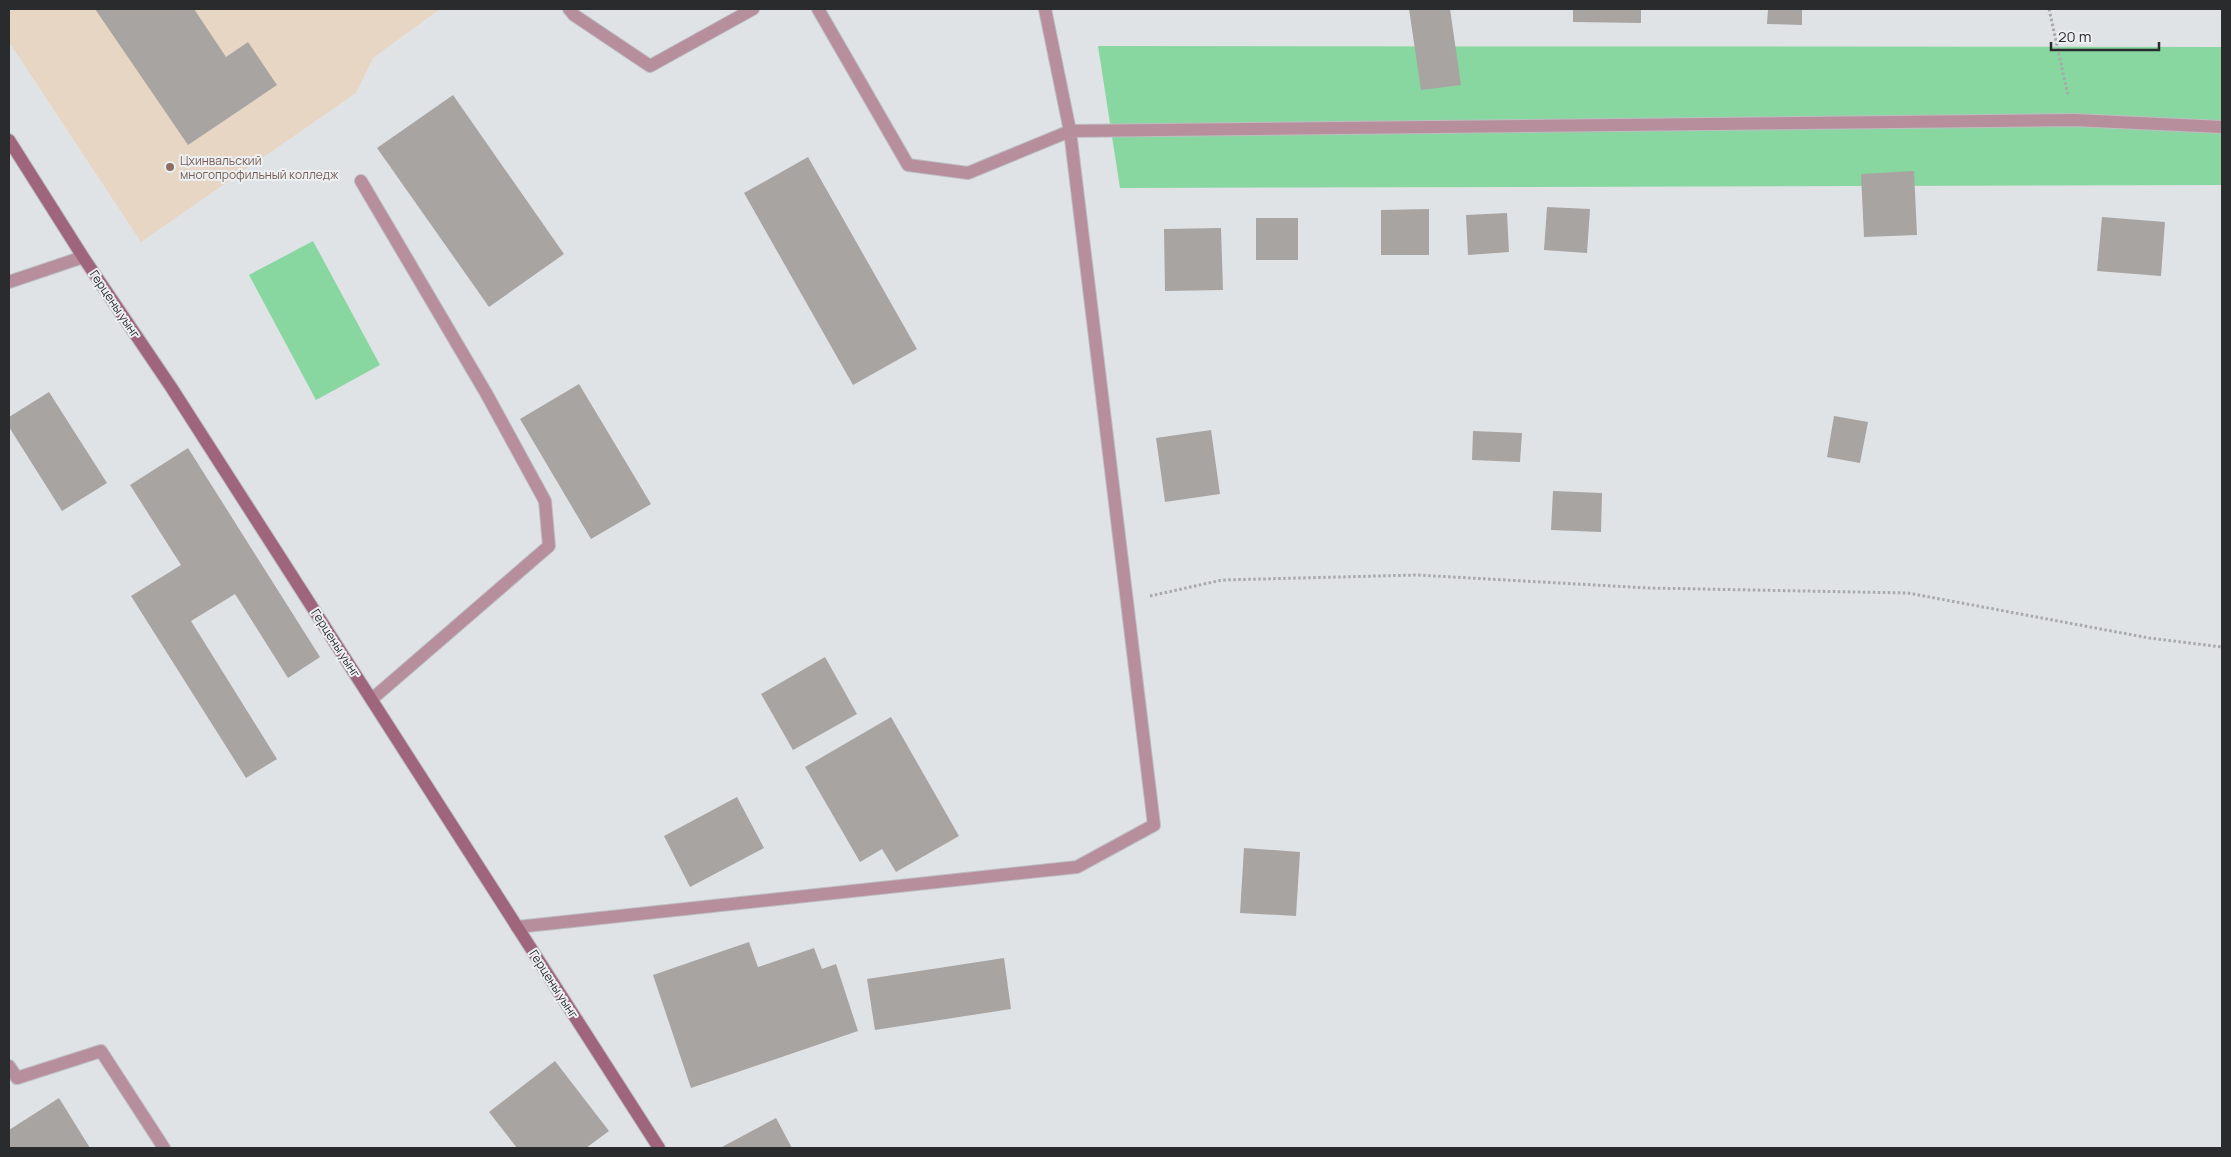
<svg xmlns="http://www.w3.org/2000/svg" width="2231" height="1157" font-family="Manrope,sans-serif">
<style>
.education{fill:#e7d6c4}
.green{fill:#88d6a0}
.building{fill:#a8a4a2}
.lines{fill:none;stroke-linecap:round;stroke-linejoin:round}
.lane-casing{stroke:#bcbec1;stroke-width:14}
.street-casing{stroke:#bcbec1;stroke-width:14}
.secondary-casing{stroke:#bcbec1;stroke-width:14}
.path{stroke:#a7a9ac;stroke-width:3;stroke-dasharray:2.5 2.5;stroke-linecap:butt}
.lane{stroke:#b78e9c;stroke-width:12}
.street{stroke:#b78e9c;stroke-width:12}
.secondary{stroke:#9f657a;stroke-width:12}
.education-dot{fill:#8d6e63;stroke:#edf0f3;stroke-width:2}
.labels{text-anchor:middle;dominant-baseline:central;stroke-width:4;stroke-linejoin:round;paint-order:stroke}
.education-label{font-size:12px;fill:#785e54;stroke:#edf0f3;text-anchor:start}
.street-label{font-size:12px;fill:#2a2b2c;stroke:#edf0f3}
</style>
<rect width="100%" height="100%" fill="#e0e3e6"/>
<path class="education" d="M13 9H440L373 58 356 93 141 242 9 42V12Z"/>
<path class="green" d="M1098 46 2222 47V185L1120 188Z
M313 241 380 365 316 400 249 275Z"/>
<path class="building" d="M95 9H194L226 57 248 42 277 85 188 145Z
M1409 9H1450L1461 85 1421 90Z
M1573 9H1641V23L1573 22Z
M1768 9H1802V25L1767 24Z
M453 95 564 254 489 307 377 148Z
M808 157 917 349 853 385 744 193Z
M1914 171 1917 235 1864 237 1861 174Z
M1547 207 1590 209 1587 253 1544 250Z
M1429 209V255H1381V210Z
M1507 213 1509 252 1468 255 1466 215Z
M2102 217 2165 222 2161 276 2097 271Z
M1256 218H1298V260H1256Z
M1221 228 1223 290 1165 291 1164 229Z
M579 384 651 504 591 539 520 419Z
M49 392 107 483 62 511 9 427V417Z
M1834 416 1868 422 1860 463 1827 457Z
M1211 430 1220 494 1165 502 1156 438Z
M1473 431 1522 433 1520 462 1472 460Z
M188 448 320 657 288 678 235 594 191 621 277 759 246 778 131 596 181 565 130 485Z
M1553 491 1602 493 1601 532 1551 530Z
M825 657 857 714 793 750 761 694Z
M891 717 959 836 896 872 882 849 860 862 805 767Z
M737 797 764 848 690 887 664 836Z
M1244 848 1300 852 1296 916 1240 913Z
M749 942 758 967 814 948 822 969 836 964 858 1031 691 1088 653 975Z
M1004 958 1011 1009 875 1030 867 979Z
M555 1061 609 1131 586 1148H517L489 1112Z
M59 1098 90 1148H9V1130Z
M776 1118 792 1148H720Z"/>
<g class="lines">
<g class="lane-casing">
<path id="lane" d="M569 9 574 15 650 66 753 9
M818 9 908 165 968 173 1070 131
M361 181 486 393 545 501 549 546 372 699
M9 1066 17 1078 101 1051 164 1148"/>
</g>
<g class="street-casing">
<path id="street" d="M1070 131 2074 120 2222 127
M9 282 83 257
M517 927 1077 867 1154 825 1070 131 1045 9"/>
</g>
<g class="secondary-casing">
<path id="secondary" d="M9 140 83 257 171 387 659 1148"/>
</g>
<path class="path" d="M2049 9 2068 95
M1150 596 1222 580 1417 575 1648 588 1908 593 2149 638 2222 647"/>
<use href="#lane" class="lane"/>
<use href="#street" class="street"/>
<use href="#secondary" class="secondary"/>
</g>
<circle class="education-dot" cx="170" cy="167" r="5"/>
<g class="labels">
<g class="education-label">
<text x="180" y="160">Цхинвальский<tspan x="180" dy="14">многопрофильный колледж</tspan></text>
</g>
<g class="street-label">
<text transform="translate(115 304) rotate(56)">Герцены уынг</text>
<text transform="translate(336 643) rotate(57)">Герцены уынг</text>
<text transform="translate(554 984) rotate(57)">Герцены уынг</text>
</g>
</g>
<rect width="2231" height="1157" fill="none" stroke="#2a2b2c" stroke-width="20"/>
<path d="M2051 42v8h108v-8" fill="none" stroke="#2a2b2c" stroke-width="2.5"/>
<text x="2058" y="42" font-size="15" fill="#2a2b2c" stroke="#edf0f3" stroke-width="4" paint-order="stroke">20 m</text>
</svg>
